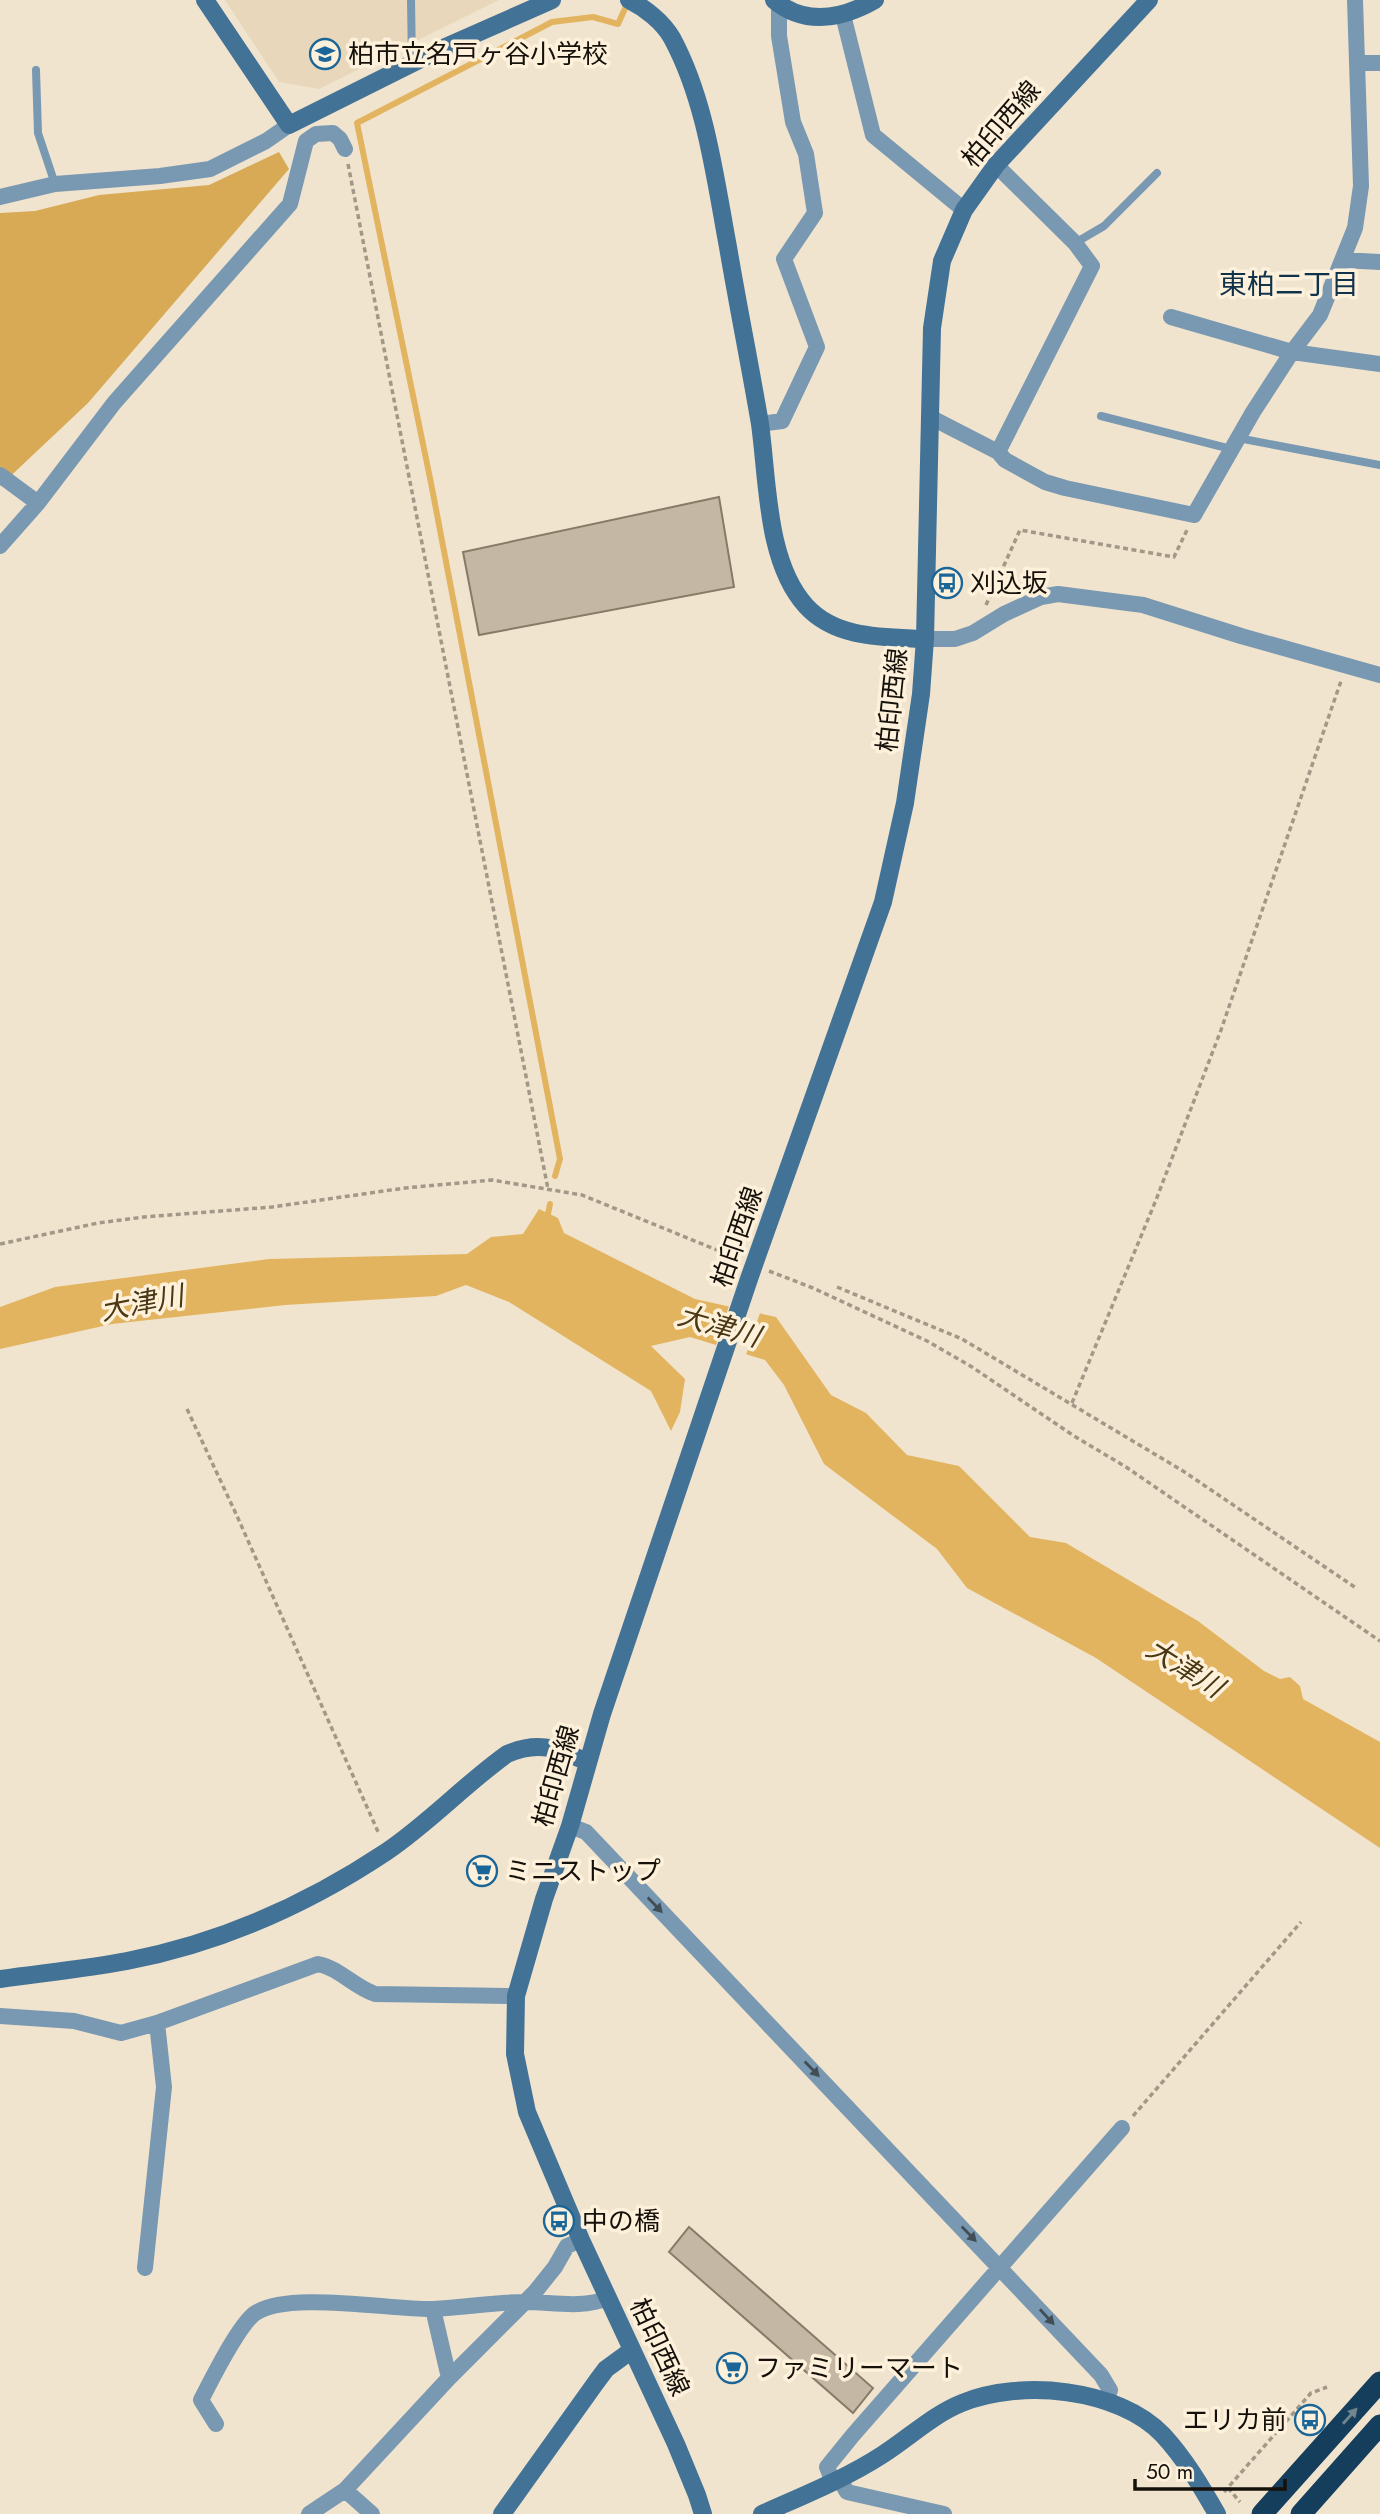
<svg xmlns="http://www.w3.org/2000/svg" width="1380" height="2514" font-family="Jost,'Noto Sans JP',sans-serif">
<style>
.built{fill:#e8d7bb}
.forest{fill:#d8aa56}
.water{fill:#e2b460}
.pier{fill:#f1e4ce}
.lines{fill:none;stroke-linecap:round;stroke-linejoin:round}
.stream{stroke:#e2b460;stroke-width:6}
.building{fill:#c4b7a3;stroke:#877b68;stroke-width:2}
.path{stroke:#a29888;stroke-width:3.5;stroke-dasharray:5 3.5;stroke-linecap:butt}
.lane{stroke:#7998b2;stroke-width:8}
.street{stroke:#7998b2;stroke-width:16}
.secondary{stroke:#437297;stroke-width:18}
.highway{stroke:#153e5c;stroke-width:21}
.oneway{fill:#424e56}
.oneway2{fill:#72868f}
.labels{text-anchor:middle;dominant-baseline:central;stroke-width:7;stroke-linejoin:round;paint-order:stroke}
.poi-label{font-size:26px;fill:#15110a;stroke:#fef1db;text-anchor:start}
.street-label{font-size:26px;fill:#15110a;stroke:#fef1db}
.neighbourhood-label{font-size:28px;fill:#10324b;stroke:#fef1db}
.water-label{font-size:28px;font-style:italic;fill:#4a3713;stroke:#fef1db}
</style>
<rect width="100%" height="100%" fill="#f1e4ce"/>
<path class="built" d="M225 0H499L319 89 279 82Z"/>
<path class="forest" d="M279 152 289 169 88 403 0 486V213L35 211 99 195 209 185Z"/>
<path class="water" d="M539 1209 558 1218 564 1233 695 1299 776 1317 831 1395 866 1413 907 1455 959 1466 1030 1537 1066 1543 1198 1621 1264 1671 1280 1679 1290 1677 1300 1686 1303 1699 1380 1742V1848L1096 1658 967 1588 937 1549 824 1464 784 1385 765 1360 690 1337 651 1346 685 1379 680 1412 671 1431 651 1391 509 1302 466 1285 436 1296 285 1305 112 1324 0 1349V1307L55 1287 269 1259 467 1254 491 1237 523 1234Z"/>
<path class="pier" d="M730 1303 761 1310 745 1358 715 1348Z"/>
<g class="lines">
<path class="stream" d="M555 1176 560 1159 431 483 357 123 552 22 593 17 618 24 628 2
M547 1219 550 1204"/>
</g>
<path class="building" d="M719 497 734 587 479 635 463 552Z
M689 2227 873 2388 853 2413 669 2252Z"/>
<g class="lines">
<path class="path" d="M348 164 548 1189
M986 605 1020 530 1174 557 1187 530
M0 1244 98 1223 144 1217 272 1207 405 1188 492 1180 582 1195 739 1259
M769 1271 813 1288 927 1341 972 1367 1074 1436 1126 1467 1380 1641
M837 1287 962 1339 1183 1471 1356 1588
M1072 1403 1156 1200 1221 1030 1341 681
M187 1409 237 1516 379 1834
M1133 2116 1301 1922
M1228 2488 1240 2502
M1224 2492 1311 2393 1327 2387"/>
<path class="lane" d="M411 0 412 63
M36 70 38 133 55 184
M1075 243 1104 226 1157 173
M1101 416 1231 449
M1238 438 1380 465"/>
<path class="street" d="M1355 0 1361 186 1355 228 1320 315 1292 352 1380 364
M843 15 873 135 964 210
M1357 63H1380
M996 165 1075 243 1092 266 998 452
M0 197 55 184 160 176 210 169 266 141 289 125
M1342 260 1380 262
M930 417 998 452 1005 460 1045 482 1065 488 1194 515 1253 412 1292 352 1171 317
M760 424 782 421 817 347 784 259 815 213 806 154 793 122 779 36V4
M0 475 38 503
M0 546 38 503 114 403 290 204 306 141 316 134 333 133 340 139 345 149
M925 639H955L973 633 1004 614 1041 597 1058 594 1143 605 1241 636 1380 675
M570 1826 586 1832 1101 2375 1110 2390 1106 2402
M0 2016 74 2021 121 2033 157 2023 318 1964C339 1968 354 1987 375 1994L516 1996
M145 2268 164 2087 157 2023
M433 2309 449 2378
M216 2424 201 2400C212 2379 237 2328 254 2314 286 2290 391 2310 433 2309 463 2308 494 2302 524 2302 552 2302 582 2309 608 2298
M839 2478 847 2492 944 2514
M833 2482 827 2467 853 2435 1122 2128
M345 2490 449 2378 535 2292 555 2267 567 2246 581 2240
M309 2514 345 2490 372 2514"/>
<path class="secondary" d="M205 0 289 125 441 49 552 0
M629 0C645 8 663 22 672 38 706 101 715 178 728 247 738 306 750 365 760 424 768 481 766 562 806 606 836 639 884 637 925 639
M774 0C805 26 842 19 875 0
M0 1979C42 1973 85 1969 127 1961 220 1943 308 1904 386 1852 429 1823 465 1784 507 1754 540 1740 556 1749 588 1762
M502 2514 597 2381 606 2369 632 2350
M703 2514 697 2495 676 2444 581 2240 527 2112 515 2054 516 1996 544 1899 570 1826 602 1714 750 1276 883 902 905 803 921 694 925 639 932 328 942 261 964 210 996 165 1149 0
M762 2514C802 2496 845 2479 882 2455 909 2438 932 2415 962 2403 1020 2379 1118 2388 1163 2435 1185 2459 1201 2486 1217 2514"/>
<path class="highway" d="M1262 2514 1380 2382
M1301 2514 1380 2425"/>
</g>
<defs><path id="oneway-solid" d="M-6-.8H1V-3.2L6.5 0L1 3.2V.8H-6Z" transform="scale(1.75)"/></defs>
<g class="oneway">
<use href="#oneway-solid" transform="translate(655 1905) rotate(46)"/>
<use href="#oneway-solid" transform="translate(812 2069) rotate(46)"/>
<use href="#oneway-solid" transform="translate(969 2234) rotate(46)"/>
<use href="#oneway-solid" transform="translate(1047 2317) rotate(47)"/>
</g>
<use class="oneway2" href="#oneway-solid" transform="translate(1350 2416) rotate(-48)"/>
<defs>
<g id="school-ring" transform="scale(1.575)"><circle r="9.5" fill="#fef1db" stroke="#1b6699" stroke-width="1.5"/><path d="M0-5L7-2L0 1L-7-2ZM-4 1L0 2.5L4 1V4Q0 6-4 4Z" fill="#1b6699"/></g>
<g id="bus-ring" transform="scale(1.575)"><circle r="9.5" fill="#fef1db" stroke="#1b6699" stroke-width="1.5"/><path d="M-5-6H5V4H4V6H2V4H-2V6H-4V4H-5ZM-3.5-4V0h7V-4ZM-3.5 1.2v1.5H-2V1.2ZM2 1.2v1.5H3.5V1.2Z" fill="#1b6699"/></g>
<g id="supermarket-ring" transform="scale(1.575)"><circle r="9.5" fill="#fef1db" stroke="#1b6699" stroke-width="1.5"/><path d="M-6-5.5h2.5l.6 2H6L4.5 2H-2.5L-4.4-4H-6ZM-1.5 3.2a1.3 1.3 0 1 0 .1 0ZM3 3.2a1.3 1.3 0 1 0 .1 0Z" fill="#1b6699"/></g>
</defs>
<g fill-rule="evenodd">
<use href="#school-ring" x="325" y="54"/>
<use href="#bus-ring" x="947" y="583"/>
<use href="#supermarket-ring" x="482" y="1871"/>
<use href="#bus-ring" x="559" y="2221"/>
<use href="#supermarket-ring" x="732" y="2368"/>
<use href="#bus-ring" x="1310" y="2420"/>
</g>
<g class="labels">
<g class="poi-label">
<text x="348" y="54">柏市立名戸ヶ谷小学校</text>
<text x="970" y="583">刈込坂</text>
<text x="505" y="1871">ミニストップ</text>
<text x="582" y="2221">中の橋</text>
<text x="755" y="2368">ファミリーマート</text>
<text x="1287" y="2420" text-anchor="end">エリカ前</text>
</g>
<g class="street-label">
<text transform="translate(1001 124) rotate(-49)">柏印西線</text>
<text transform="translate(892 700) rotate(-84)">柏印西線</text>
<text transform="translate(737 1237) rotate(-71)">柏印西線</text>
<text transform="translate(556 1776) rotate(-74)">柏印西線</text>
<text transform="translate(660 2347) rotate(65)">柏印西線</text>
</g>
<g class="neighbourhood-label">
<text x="1289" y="284">東柏二丁目</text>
</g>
<g class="water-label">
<text transform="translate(142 1303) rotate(-11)">大津川</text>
<text transform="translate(719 1326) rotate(16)">大津川</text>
<text transform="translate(1185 1668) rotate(32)">大津川</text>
</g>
</g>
<path d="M1135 2479v10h150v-10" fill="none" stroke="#15110a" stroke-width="3.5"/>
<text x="1146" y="2479" font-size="21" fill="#15110a" stroke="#fef1db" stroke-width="5" paint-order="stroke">50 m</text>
</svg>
